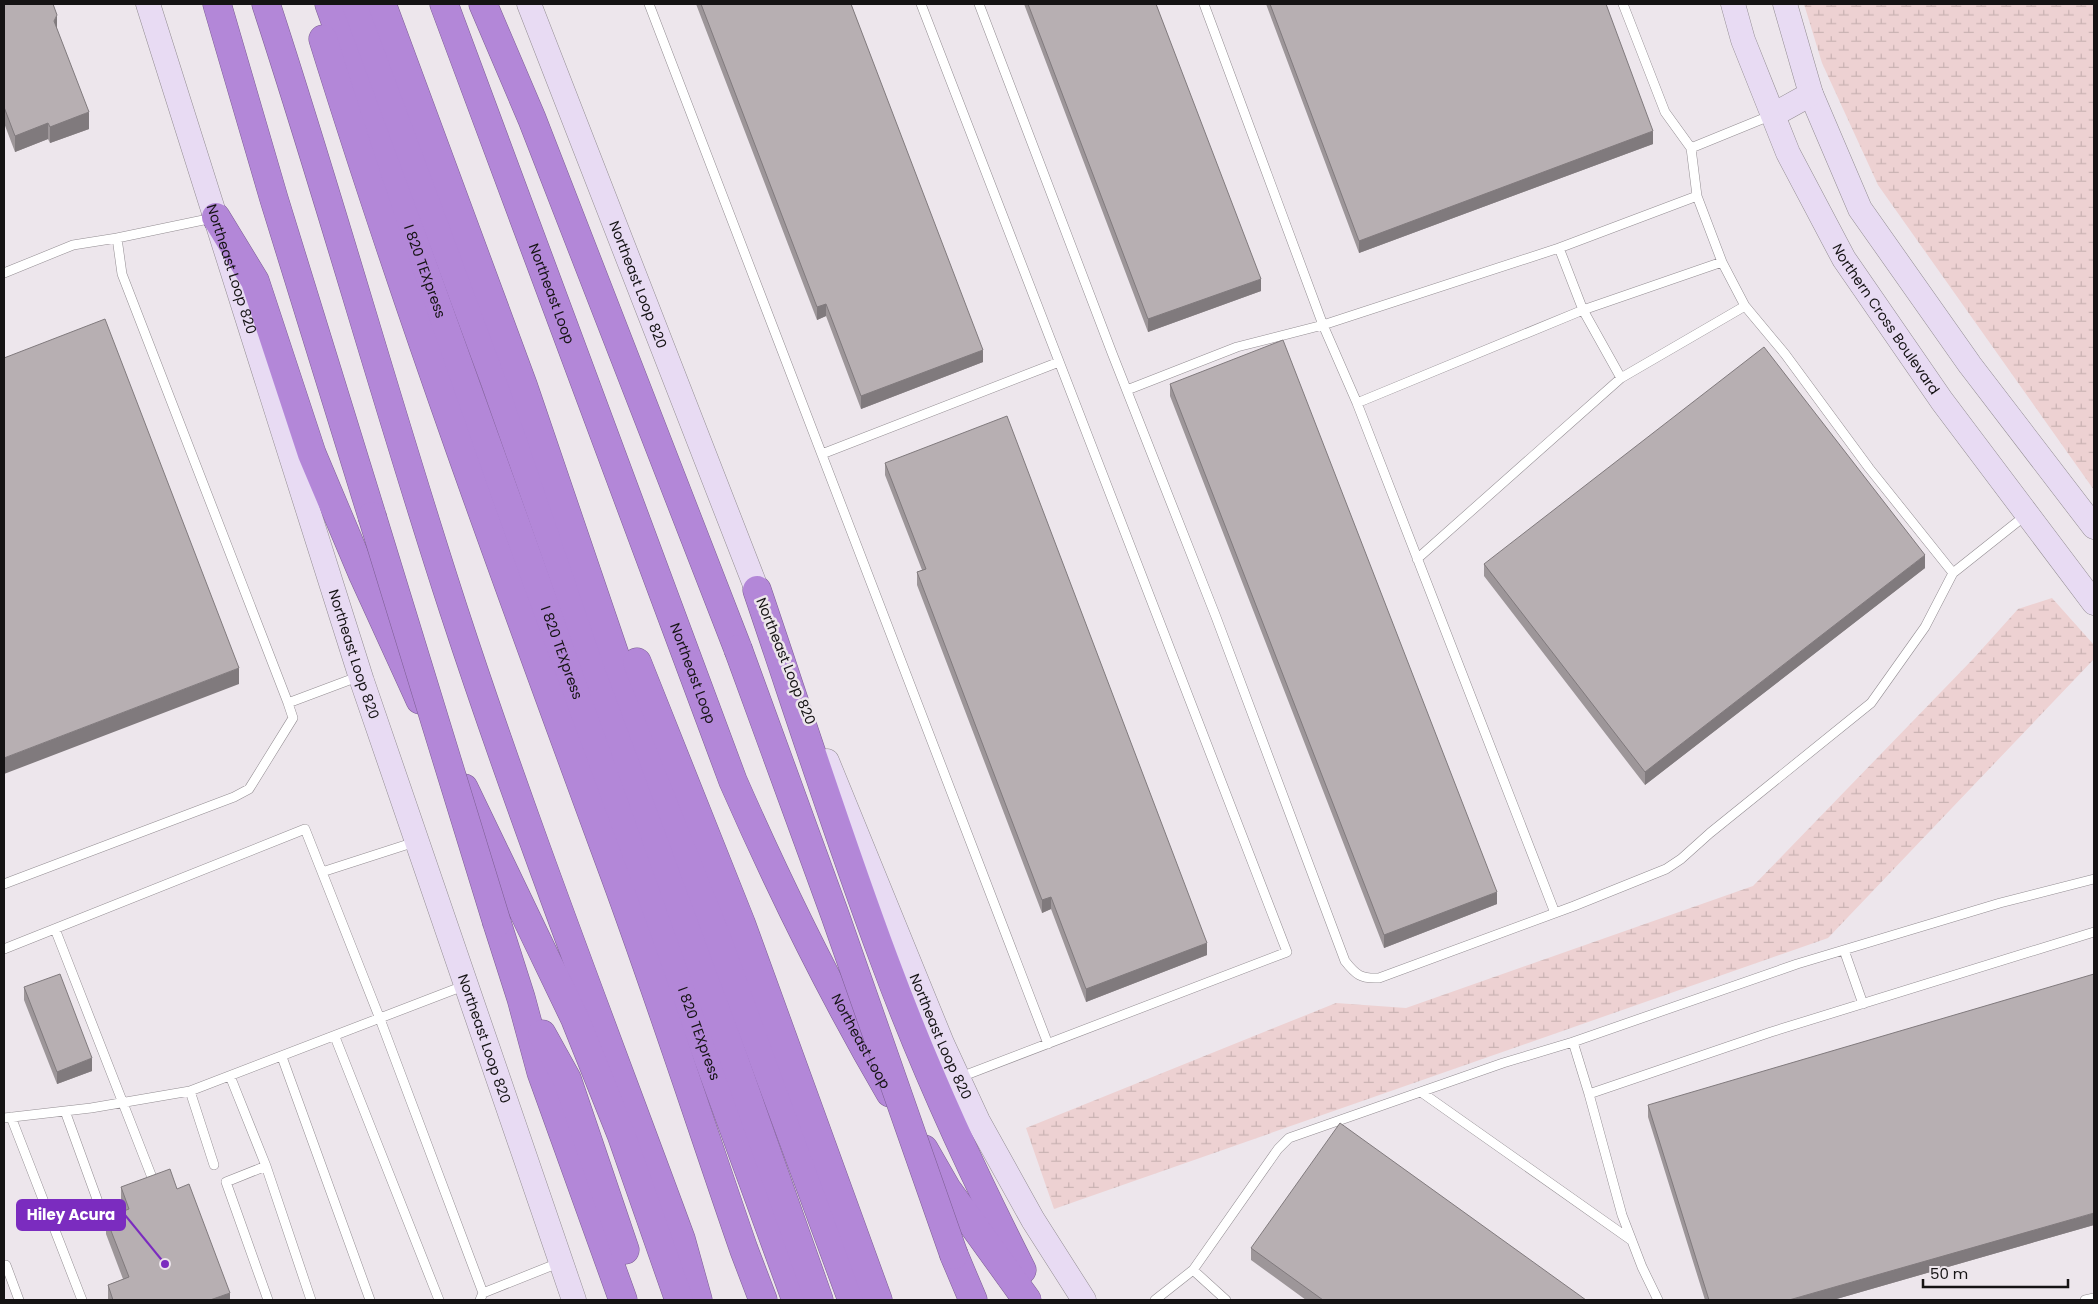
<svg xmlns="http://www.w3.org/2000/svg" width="2098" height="1304" font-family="Poppins,sans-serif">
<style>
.wetland{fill:url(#wetland-marsh)}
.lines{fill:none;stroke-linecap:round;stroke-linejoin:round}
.lane-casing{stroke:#938d92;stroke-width:10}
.secondary-casing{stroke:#938d92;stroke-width:25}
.highway-casing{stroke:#7c5e93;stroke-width:29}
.lane{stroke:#fff;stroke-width:9}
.secondary{stroke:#e8dbf3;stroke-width:24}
.highway{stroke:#b387d8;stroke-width:28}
.highway-bridge-casing{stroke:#7c5e93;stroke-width:29;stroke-linecap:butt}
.highway-bridge{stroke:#b387d8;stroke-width:28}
.wall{fill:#9d9699}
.shaded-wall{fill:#807a7d}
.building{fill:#b7afb2;stroke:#807a7d}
.labels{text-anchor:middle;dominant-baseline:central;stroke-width:5;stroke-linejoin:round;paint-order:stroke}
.street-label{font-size:14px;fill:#151314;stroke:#ede6ec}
.leader{fill:none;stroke:#7b2cbf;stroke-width:2}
.callout-dot{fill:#7b2cbf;stroke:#ede6ec;stroke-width:2}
.callout{fill:#7b2cbf;stroke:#7b2cbf;stroke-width:2}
.callout-label{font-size:15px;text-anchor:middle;font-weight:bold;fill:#fff}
</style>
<defs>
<pattern id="wetland-marsh" width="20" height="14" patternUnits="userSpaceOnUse" patternTransform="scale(1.25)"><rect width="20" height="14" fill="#edd1d2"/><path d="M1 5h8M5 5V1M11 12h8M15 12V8" fill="none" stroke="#cab3b3"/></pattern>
</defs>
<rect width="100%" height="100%" fill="#ede6ec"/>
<path class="wetland" d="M1804 4H2094V490L1878 185 1822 63Z
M2052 598 2094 645V659L1828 938 1054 1209 1026 1128 1336 1003 1406 1008 1753 886 1974 658 2018 609Z"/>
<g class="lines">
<g class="lane-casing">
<path id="lane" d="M649 4 1048 1044
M921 4 1287 952 958 1078
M979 4 1112 353 1216 617 1345 961C1356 975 1361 979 1379 978L1574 906 1666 869 1681 859 1710 833 1871 703 1925 627 1953 573 2026 515
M1623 4 1665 112 1691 148
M1697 196 1722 262 1745 306 1785 354 1869 468 1953 573
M213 218 117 238 122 274 288 703
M1559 248 1583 310 1621 378
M4 273 73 245 117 238
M1127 390 1237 347 1323 325 1204 4
M1357 403 1583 310 1722 262
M822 454 1059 362
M1417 559 1621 378 1745 306
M322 872 415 842
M4 884 234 797 249 789 293 718 288 703 360 676
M1555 913 1357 403 1323 325 1559 248 1697 196 1691 148 1772 115
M55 929 153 1180
M4 949 305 829 380 1019 483 1293
M1844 950 1863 1004
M335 1037 439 1300
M1573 1042 1589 1094 1771 1032 2094 932
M282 1057 370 1300
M230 1076 266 1166 226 1182 268 1300
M190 1091 214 1165
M1421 1092 1631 1240
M1589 1094 1622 1215 1642 1267 1658 1300
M65 1111 106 1224
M11 1117 82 1300
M4 1118 91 1108 190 1091 466 985
M266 1166 311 1300
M6 1265 19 1300
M480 1300 483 1293 561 1262
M1155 1300 1193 1270
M1226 1300 1193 1270 1278 1149 1289 1138 1503 1063 1573 1042 1797 964 2000 903 2094 879
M2085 1300 2094 1298"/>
</g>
<g class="secondary-casing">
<g id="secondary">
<path id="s1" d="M148 4 362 681 574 1300"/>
<path id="s2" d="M529 4 764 608"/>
<path id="s3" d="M1733 4 1743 40 1788 153 1844 259 1942 401 2094 603"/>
<path d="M1785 4 1811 94 1860 209 1970 365 2094 527"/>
<path d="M1773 115 1811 94"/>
<path id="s4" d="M827 761 942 1043 978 1121 1033 1220 1084 1300"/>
</g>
</g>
<g class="highway-casing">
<g id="highway">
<path d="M217 4 274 199 372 516"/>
<path d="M266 4C332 205 388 409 454 611 523 822 604 1030 681 1239L698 1300"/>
<path id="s5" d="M329 4 660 926 796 1300"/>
<path d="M356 4 494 379 819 1300"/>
<path d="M382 4 523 385 617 661 852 1300"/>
<path id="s6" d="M444 4 733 781C780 888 831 992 890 1093"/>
<path d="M483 4 532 119 738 649"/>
<path d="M323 39C409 316 509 588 609 860 657 989 699 1120 744 1250L763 1300"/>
<path d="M216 217 255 281 312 454 363 575 420 700"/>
<path d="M757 590C799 714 839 839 885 962 924 1067 971 1170 1022 1270"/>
<path d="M637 662 741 923 878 1300"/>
<path d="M464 788 575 1019 621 1134 679 1300"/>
<path d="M497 923 521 998 541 1072 623 1300"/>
<path d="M542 1034 567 1079 625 1250"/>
<path d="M924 1149 947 1189 1027 1300"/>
<path d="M954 1255 973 1300"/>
</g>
</g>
<use href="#lane" class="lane"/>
<use href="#secondary" class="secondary"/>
<use href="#highway" class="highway"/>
<g class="highway-bridge-casing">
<path id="highway-bridge" d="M372 516 497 923
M738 649 835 915 954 1255"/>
</g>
<use href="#highway-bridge" class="highway-bridge"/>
</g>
<path class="wall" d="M4 4 57 29 89 129 50 143 48 139 15 152 4 123Z
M696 4H851L983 362 861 409 826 316 817 320Z
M1024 4H1156L1261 291 1148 332Z
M1266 4H1606L1653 144 1359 253Z
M1170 384 1497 904 1384 948 1170 396Z
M885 463 1207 955 1086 1002 1051 909 1042 913 917 585V572L922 570 885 475Z
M1484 564 1925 568 1645 785 1484 576Z
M24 987 92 1071 57 1084 24 1000Z
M1648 1105 2094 1225 1833 1300H1705L1648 1117Z
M121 1187 177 1189 230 1300H108V1285L123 1279 106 1234V1218L124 1211 121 1203Z
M1251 1248 1586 1300H1306L1251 1260Z"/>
<path class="shaded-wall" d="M57 15V31L54 21Z
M89 112V129L50 143V127Z
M48 123V139L15 152V136Z
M1653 131V144L1359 253V241Z
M1261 279V291L1148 332V319Z
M826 304V316L817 320V307Z
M983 350V362L861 409V396Z
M1925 555V568L1645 785V772Z
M239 668V684L4 774V758Z
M1497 892V904L1384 948V935Z
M1051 897V909L1042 913V900Z
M1207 943V955L1086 1002V989Z
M92 1058V1071L57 1084V1072Z
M2094 1213V1225L1833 1300H1789Z
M230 1293V1300H210Z"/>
<path class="building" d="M4 4H53L57 15 54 21 89 112 50 127 48 123 15 136 4 107Z
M701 4H851L983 350 861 396 826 304 817 307Z
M1028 4H1156L1261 279 1148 319Z
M1270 4H1606L1653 131 1359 241Z
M105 319 239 668 4 758V358Z
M1283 340 1497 892 1384 935 1170 384Z
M1764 347 1925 555 1645 772 1484 564Z
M1007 416 1207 943 1086 989 1051 897 1042 900 917 572 926 569 885 463Z
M60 974 92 1058 57 1072 24 987Z
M2094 974V1213L1789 1300H1709L1648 1105Z
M1340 1123 1586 1300H1323L1251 1248Z
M170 1169 177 1189 189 1184 230 1293 210 1300H113L108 1285 129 1277 106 1218 129 1209 121 1187Z"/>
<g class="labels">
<g class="street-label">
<text stroke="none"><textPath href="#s1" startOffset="278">Northeast Loop 820</textPath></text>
<text stroke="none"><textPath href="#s5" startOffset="284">I 820 TEXpress</textPath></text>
<text stroke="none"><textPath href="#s2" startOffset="301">Northeast Loop 820</textPath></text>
<text stroke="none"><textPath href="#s6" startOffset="309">Northeast Loop</textPath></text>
<text stroke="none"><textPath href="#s3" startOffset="352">Northern Cross Boulevard</textPath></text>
<text stroke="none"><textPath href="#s5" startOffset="689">I 820 TEXpress</textPath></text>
<text stroke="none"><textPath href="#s1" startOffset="682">Northeast Loop 820</textPath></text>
<text transform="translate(786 661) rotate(68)">Northeast Loop 820</text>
<text stroke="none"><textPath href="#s6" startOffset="714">Northeast Loop</textPath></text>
<text stroke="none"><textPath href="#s5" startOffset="1094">I 820 TEXpress</textPath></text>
<text stroke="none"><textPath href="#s4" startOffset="298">Northeast Loop 820</textPath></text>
<text stroke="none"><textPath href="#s1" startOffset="1088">Northeast Loop 820</textPath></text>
<text stroke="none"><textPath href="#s6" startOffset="1119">Northeast Loop</textPath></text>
</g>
</g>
<path class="leader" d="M165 1264L125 1215"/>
<circle class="callout-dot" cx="165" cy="1264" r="5"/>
<rect class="callout" x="17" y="1200" width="108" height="30" rx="5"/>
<g class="callout-label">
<text x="71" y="1220">Hiley Acura</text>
</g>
<rect width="2098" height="1304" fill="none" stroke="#151314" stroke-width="10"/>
<path d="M1923 1279v8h145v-8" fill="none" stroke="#151314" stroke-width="2.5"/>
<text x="1930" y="1279" font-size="15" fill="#151314" stroke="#ede6ec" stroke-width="4" paint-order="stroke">50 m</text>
</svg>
